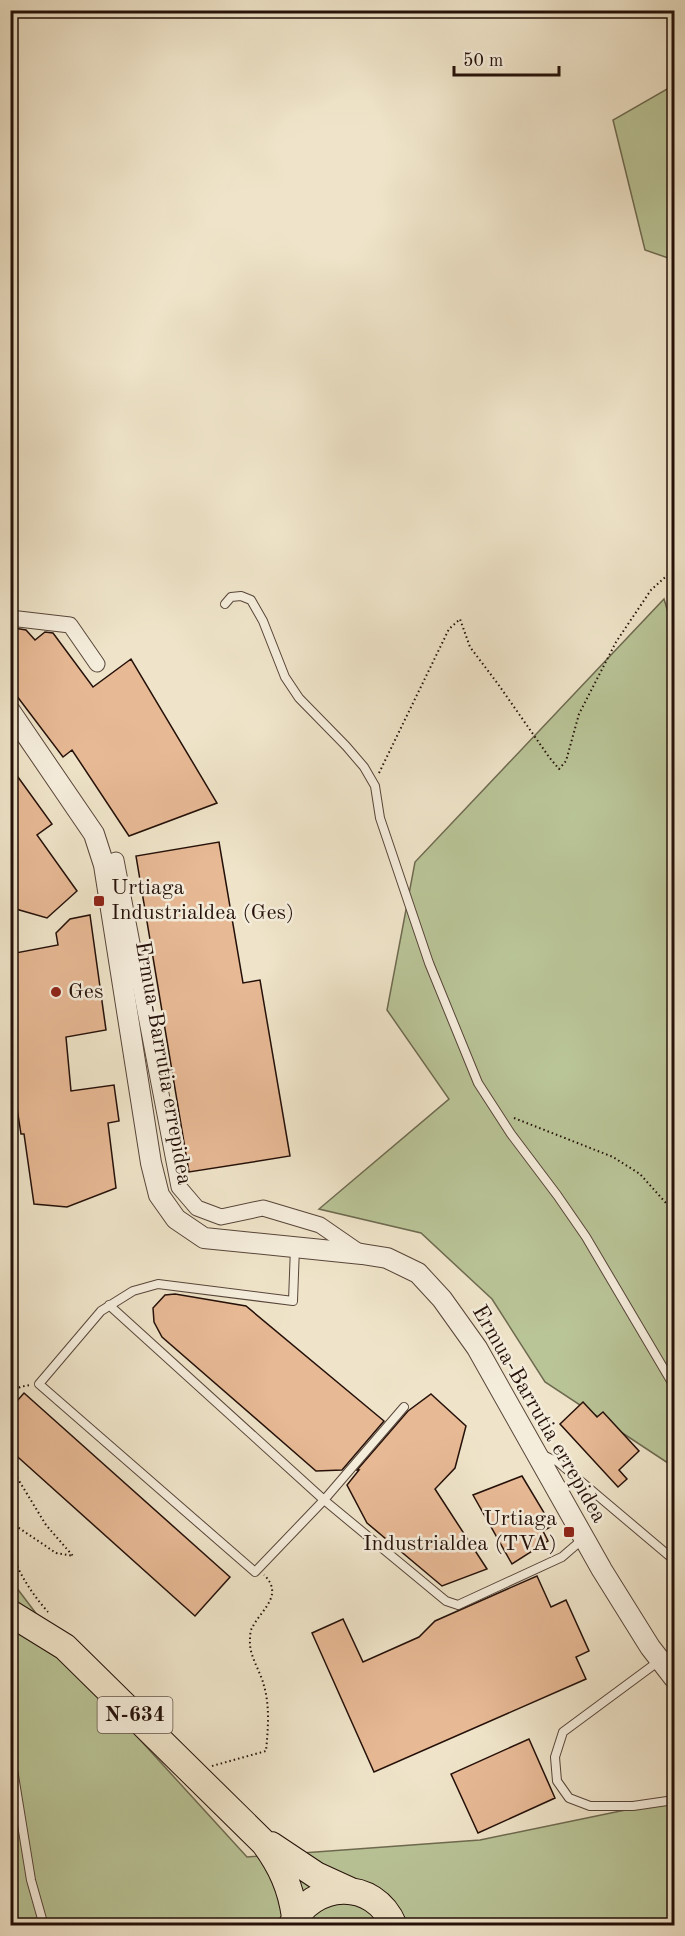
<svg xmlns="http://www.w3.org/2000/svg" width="685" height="1936" font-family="'Old Standard TT',serif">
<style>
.green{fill:#b9c497;stroke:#6e6a50;stroke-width:1.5}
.building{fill:#e7b995;stroke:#241009;stroke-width:1.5}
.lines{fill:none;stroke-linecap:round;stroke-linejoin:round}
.service-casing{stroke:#574539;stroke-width:10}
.minor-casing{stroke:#574539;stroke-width:17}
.tertiary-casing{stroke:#574539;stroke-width:22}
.trunk-casing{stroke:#241009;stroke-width:28}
.path{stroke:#241009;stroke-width:2;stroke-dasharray:1.5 3;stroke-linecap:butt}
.service{stroke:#f5eddc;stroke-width:8}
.minor{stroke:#f5eddc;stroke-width:15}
.tertiary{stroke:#f5eddc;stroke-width:20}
.trunk{stroke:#efe4c9;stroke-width:26}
.poi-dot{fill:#8f2418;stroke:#f5eddc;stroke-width:2}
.labels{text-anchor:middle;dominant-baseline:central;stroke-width:5;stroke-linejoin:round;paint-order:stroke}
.shield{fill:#f5eddc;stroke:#635248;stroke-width:1.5}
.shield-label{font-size:21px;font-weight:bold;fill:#241009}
.poi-label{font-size:22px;fill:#241009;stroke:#f5eddc;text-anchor:start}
.street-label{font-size:22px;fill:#241009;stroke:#f5eddc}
</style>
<rect width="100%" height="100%" fill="#efe4c9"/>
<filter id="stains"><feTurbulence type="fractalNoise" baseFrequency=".00333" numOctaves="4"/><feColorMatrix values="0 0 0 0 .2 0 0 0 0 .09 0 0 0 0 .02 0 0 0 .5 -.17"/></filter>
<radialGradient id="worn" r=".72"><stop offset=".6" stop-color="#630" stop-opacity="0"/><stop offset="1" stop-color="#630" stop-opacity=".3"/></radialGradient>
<path class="green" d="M674 85V260L645 250 613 120Z
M664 599 674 632V1467L545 1382 492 1299 421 1233 319 1209 449 1099 387 1010 415 862Z
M10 1579 91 1686 247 1857 480 1840 674 1800V1925H11Z"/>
<path class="building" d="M14 628 26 630 35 640 45 632 53 633 93 687 131 659 217 803 129 836 72 750 63 757 10 687V630Z
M10 766 52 824 37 835 77 891 47 918 16 909 10 901Z
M219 842 243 983 260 980 290 1156 189 1172 136 856Z
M90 915 106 1030 66 1037 71 1091 114 1085 119 1121 108 1123 116 1188 67 1207 34 1204 24 1134H21L14 1089H10V954L58 945 56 933 70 919Z
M175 1294 246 1306 384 1421 342 1470 316 1471 162 1337 154 1322 153 1308 165 1295Z
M24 1393 230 1577 195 1616 10 1450V1409Z
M431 1394 466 1426 455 1468 435 1489 487 1569 442 1586 367 1523 347 1485 359 1470H357L408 1411Z
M583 1402 597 1417 603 1412 639 1451 619 1470 627 1479 618 1487 560 1424Z
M522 1476 552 1526 543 1531 548 1541 512 1564 473 1495Z
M537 1576 551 1607 566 1600 589 1651 576 1657 586 1679 374 1772 312 1633 343 1619 363 1662 419 1637 435 1621Z
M529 1739 555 1798 478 1833 451 1774Z"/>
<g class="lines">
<g class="service-casing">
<path id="service" d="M225 604 231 597 241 596 251 600 263 621 285 677 299 698 346 746 364 767 375 786 380 818 429 963 478 1083 511 1134 557 1195 586 1237 674 1386
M295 1247 293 1301 158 1284 133 1291 101 1311 39 1384 255 1572 324 1500 404 1407
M109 1305 324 1500 446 1601 458 1605 562 1557 584 1538
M541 1454 558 1462 674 1560
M659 1661 563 1732 555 1757 557 1781 569 1798 590 1806H633L674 1800
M10 1751 31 1880 44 1926"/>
</g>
<g class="minor-casing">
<path id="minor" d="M10 618 70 625 97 664
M104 865 116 860 179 1187 197 1208 221 1217 263 1208 320 1225 362 1254"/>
</g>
<g class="tertiary-casing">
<path id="tertiary" d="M10 711 94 834 104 865 151 1163 159 1195 176 1219 204 1238 362 1254 387 1258 418 1273 442 1299 477 1348 602 1570 650 1647 674 1678"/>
</g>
<g class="trunk-casing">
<path id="trunk" d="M10 1613 65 1647 264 1843C281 1866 291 1888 295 1917
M271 1845 316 1875 351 1891
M291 1926C312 1881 374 1877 394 1926"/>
</g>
<path class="path" d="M379 773 449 629 460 619 470 647 498 684 549 757 559 769 566 761 579 714 616 642 651 590 674 569
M514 1118 613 1157 640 1174 674 1212
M10 1398 20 1387 30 1385
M10 1466 46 1525 73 1556 56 1553 10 1522
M10 1550C19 1573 31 1593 48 1612
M212 1766 266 1751C268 1730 270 1706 264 1686 261 1672 249 1656 250 1641 250 1638 250 1631 252 1628 260 1611 285 1595 264 1575"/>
<use href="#service" class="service"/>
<use href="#minor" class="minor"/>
<use href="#tertiary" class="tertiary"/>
<use href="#trunk" class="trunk"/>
</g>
<g class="poi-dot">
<rect x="93" y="895" width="12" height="12" rx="3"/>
<circle cx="56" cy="992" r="6"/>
<rect x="563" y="1526" width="12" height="12" rx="3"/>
</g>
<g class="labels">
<rect class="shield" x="97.5" y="1697" width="75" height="36" rx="4.5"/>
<g class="shield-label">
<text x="135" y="1715">N-634</text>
</g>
<g class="poi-label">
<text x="111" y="888">Urtiaga<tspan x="111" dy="25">Industrialdea (Ges)</tspan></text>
<text x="68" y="992">Ges</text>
<text x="557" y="1519" text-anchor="end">Urtiaga<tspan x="557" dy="25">Industrialdea (TVA)</tspan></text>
</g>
<g class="street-label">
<text transform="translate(163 1063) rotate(80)">Ermua-Barrutia errepidea</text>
<text transform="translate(539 1414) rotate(60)">Ermua-Barrutia errepidea</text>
</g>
</g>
<rect width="685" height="1936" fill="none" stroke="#efe4c9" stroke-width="36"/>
<rect x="12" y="12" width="661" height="1912" fill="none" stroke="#241009" stroke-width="3"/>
<rect x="18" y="18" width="649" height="1900" fill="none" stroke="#241009" stroke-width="1.5"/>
<path d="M454 66v9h105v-9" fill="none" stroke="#241009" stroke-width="3"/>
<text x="463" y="66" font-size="18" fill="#241009" stroke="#f5eddc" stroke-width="4.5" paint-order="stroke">50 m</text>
<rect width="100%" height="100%" filter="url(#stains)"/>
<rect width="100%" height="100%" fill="url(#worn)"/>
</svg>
